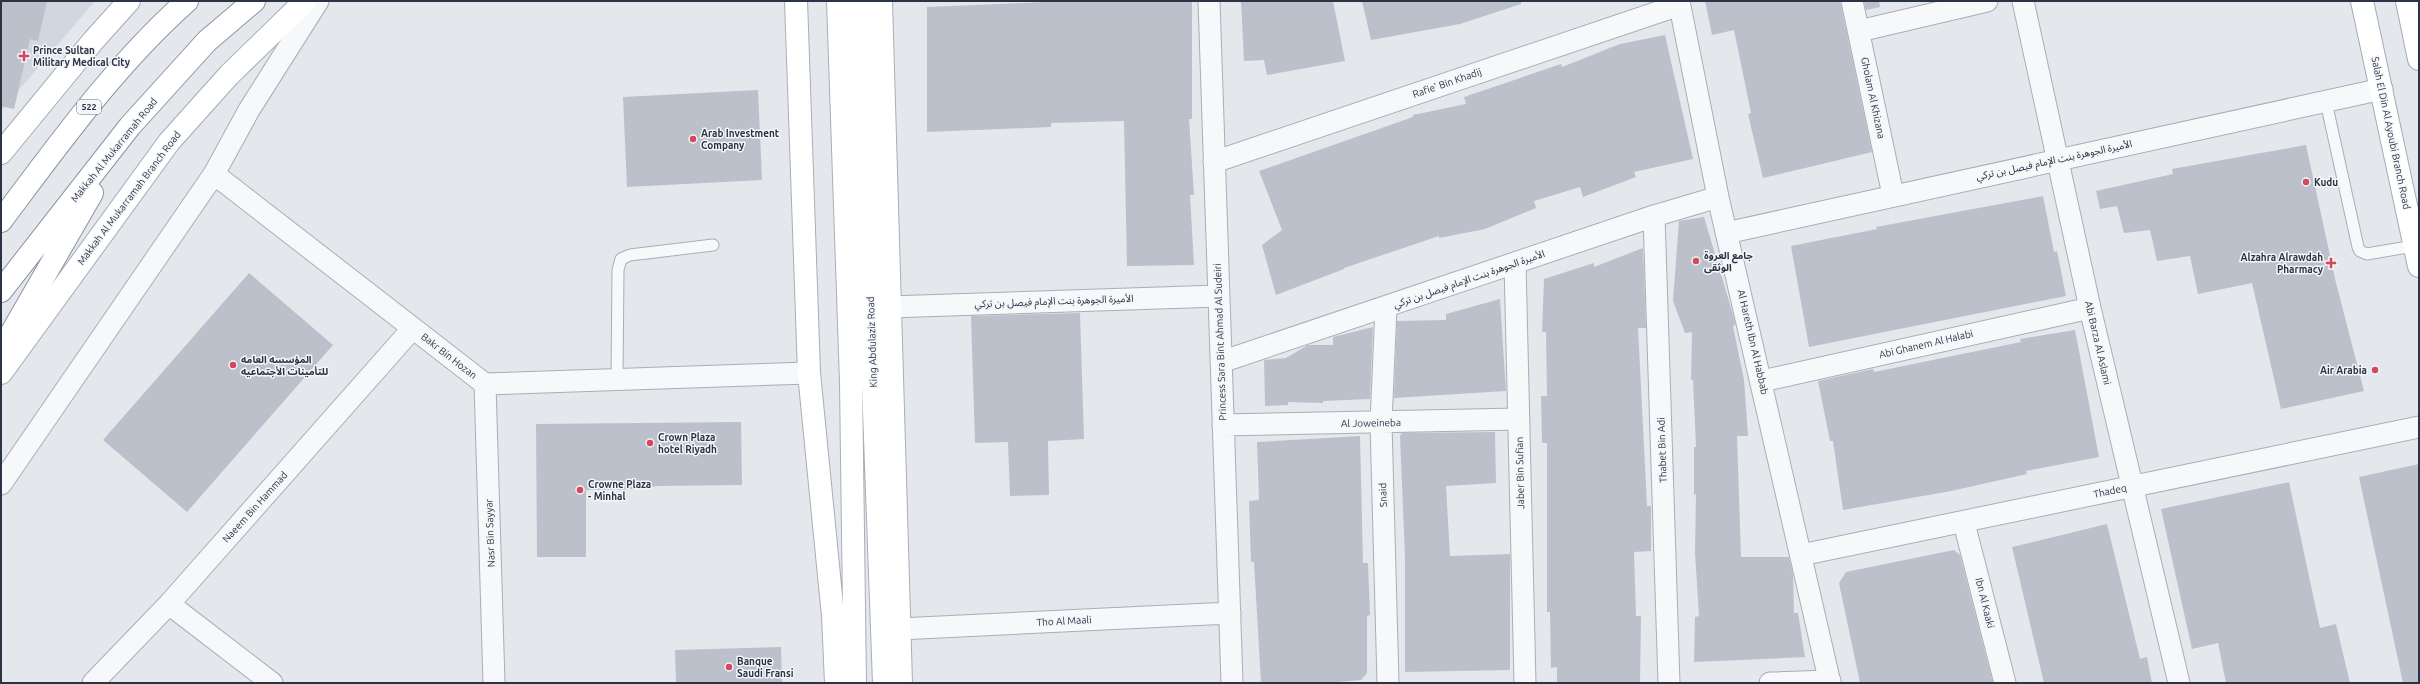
<svg xmlns="http://www.w3.org/2000/svg" width="2420" height="684" font-family="Ubuntu,'Noto Sans Arabic',sans-serif">
<style>
.built{fill:#d2d6de}
.building{fill:#bbc0ca}
.lines{fill:none;stroke-linecap:round;stroke-linejoin:round}
.lane-casing{stroke:#a9aeb7;stroke-width:13}
.street-casing{stroke:#a9aeb7;stroke-width:23}
.secondary-casing{stroke:#a9aeb7;stroke-width:24}
.primary-casing{stroke:#a3abb8;stroke-width:24}
.highway-casing{stroke:#8b94a3;stroke-width:24}
.lane{stroke:#f7f8fa;stroke-width:11}
.street{stroke:#f7f8fa;stroke-width:21}
.secondary{stroke:#fff;stroke-width:22}
.primary{stroke:#fff;stroke-width:22}
.highway{stroke:#fff;stroke-width:22}
.poi-dot{fill:#d1495b;stroke:#f4f6f9;stroke-width:1.5}
.labels{text-anchor:middle;dominant-baseline:central;stroke-width:3;stroke-linejoin:round;paint-order:stroke}
.shield{fill:#f4f6f9;stroke:#676e7b;stroke-width:1}
.shield-label{font-size:9px;font-weight:bold;fill:#2b3445}
.poi-label{font-size:10px;font-weight:bold;fill:#2b3445;stroke:#f4f6f9;text-anchor:start}
.street-label{font-size:10px;fill:#2b3445;stroke:#f4f6f9}
</style>
<rect width="100%" height="100%" fill="#e4e7ec"/>
<path class="built" d="M1 1H95L1 111Z"/>
<path class="building" d="M1 1H47L38 41 30 39 14 109 1 106Z
M1071 1H1192V119H1189L1194 195H1190L1194 265 1127 266 1124 121 1051 123V127L927 132V7Z
M1241 1H1333L1345 61 1267 75 1264 60 1244 61Z
M1362 1H1521V4L1460 24 1371 40Z
M1705 1H1840L1872 152 1763 178 1748 114 1751 113 1734 30 1712 35Z
M1864 1H1879L1880 7 1866 10Z
M1665 35 1693 159 1634 172 1636 177 1583 197 1580 187 1534 201 1536 208 1485 229 1439 238V236L1344 268V269L1276 295 1262 245 1282 230 1259 171 1413 117V115L1466 104 1464 97 1561 64 1562 67 1620 44Z
M758 90 762 180 627 187 623 97Z
M2306 145 2336 283 2364 391 2281 409 2252 283 2198 294 2190 256 2157 261 2150 230 2124 233 2117 206 2100 209 2096 191 2173 174 2172 169Z
M2043 196 2054 252 2057 251 2066 296 1809 347 1791 246 1877 229 1876 227Z
M1704 217 1734 318 1735 325 1733 326 1744 380 1748 436H1737L1741 557H1789L1793 575 1794 613H1798L1805 657 1694 662 1695 617 1699 616 1695 552 1696 494 1694 495V447H1696L1693 380H1691L1692 332 1685 333 1673 301 1679 221Z
M1643 248 1646 328H1638L1647 506H1651V551L1634 552 1636 616H1641L1640 683H1557V667L1551 668 1550 612H1547V443H1542L1541 396H1547L1546 332H1542L1544 279 1594 263V267Z
M249 273 333 345 187 512 103 440Z
M1500 299 1506 391 1394 398 1397 321 1446 320V314Z
M1080 313 1084 439 1048 441 1049 495 1010 496 1008 442 975 443 971 316Z
M1373 327 1370 399 1323 401V403L1288 402V405L1265 406 1264 360 1286 358 1308 345H1333V337Z
M2075 330 2099 457 2026 471 2027 474 1951 491 1843 510 1833 441H1830L1818 381 1873 369 1874 372 2021 342 2020 339Z
M741 422 742 485 659 486 623 490H586V557H537L536 424Z
M1495 432 1496 483 1446 486 1450 556 1510 554V670L1405 672V557L1400 436 1402 433Z
M1360 436 1363 563H1368L1370 615 1367 616V673L1361 680 1326 683H1261L1254 562H1251L1249 501 1259 500 1257 442Z
M2419 464V683H2403L2359 477Z
M2289 482 2320 628 2336 624 2350 683H2226L2218 643 2192 649 2161 509Z
M2107 524 2140 659 2147 657 2152 683H2044L2012 547Z
M1954 550 1960 555 1993 683H1860L1839 583 1846 572Z
M781 647 782 683H676L675 650Z"/>
<g class="lines">
<g class="lane-casing">
<path id="lane" d="M2326 102 2358 247 2360 251 2367 254 2414 246
M617 379 618 270 621 259 630 255 713 245"/>
</g>
<g class="street-casing">
<path id="street" d="M1209 1 1232 683
M1679 1 1718 197 1830 683
M1852 1 1893 195
M2023 1 2090 308 2179 683
M1859 31 1987 1
M1214 162 1679 5
M214 174 485 384 809 373
M1654 216 1669 683
M1726 233 2382 89
M1515 263 1525 683
M889 307 1219 296
M1386 307 1381 423 1388 683
M1221 362 1654 216 1718 197
M1762 381 2090 308
M485 384 494 683
M1223 425 1519 419
M1 484 214 174 249 110 318 1
M1964 523 2005 683
M1801 555 2419 427
M169 604 272 683
M899 629 1230 613
M93 683 169 604 413 328
M1770 683 1830 681"/>
</g>
<g class="secondary-casing">
<path id="secondary" d="M796 1 809 373 833 616 836 683
M838 1 851 382 855 683
M859 1 884 683
M881 1 901 683"/>
</g>
<g class="primary-casing">
<path id="primary" d="M2362 1 2419 266
M2407 1 2419 59
M1 153 93 41 129 1
M1 373 169 142 229 75 305 1"/>
</g>
<g class="highway-casing">
<path id="highway" d="M1 221C58 145 115 65 187 1
M1 291 130 126 207 41 254 1
M1 351 92 193"/>
</g>
<use href="#lane" class="lane"/>
<use href="#street" class="street"/>
<use href="#secondary" class="secondary"/>
<use href="#primary" class="primary"/>
<use href="#highway" class="highway"/>
</g>
<g class="poi-dot">
<path d="M22 50h4v4h4v4h-4v4h-4v-4h-4v-4h4z"/>
<circle cx="693" cy="139" r="4"/>
<circle cx="2306" cy="182" r="4"/>
<circle cx="1696" cy="261" r="4"/>
<path d="M2329 257h4v4h4v4h-4v4h-4v-4h-4v-4h4z"/>
<circle cx="233" cy="365" r="4"/>
<circle cx="2375" cy="370" r="4"/>
<circle cx="650" cy="443" r="4"/>
<circle cx="580" cy="490" r="4"/>
<circle cx="729" cy="667" r="4"/>
</g>
<g class="labels">
<rect class="shield" x="77" y="100" width="24" height="14" rx="3"/>
<g class="shield-label">
<text x="89" y="107">522</text>
</g>
<g class="poi-label">
<text x="33" y="50">Prince Sultan<tspan x="33" dy="12">Military Medical City</tspan></text>
<text x="701" y="133">Arab Investment<tspan x="701" dy="12">Company</tspan></text>
<text x="2314" y="182">Kudu</text>
<text x="1704" y="255">جامع العروة<tspan x="1704" dy="12">الوثقى</tspan></text>
<text x="2323" y="257" text-anchor="end">Alzahra Alrawdah<tspan x="2323" dy="12">Pharmacy</tspan></text>
<text x="241" y="359">المؤسسه العامه<tspan x="241" dy="12">للتأمينات الأجتماعيه</tspan></text>
<text x="2367" y="370" text-anchor="end">Air Arabia</text>
<text x="658" y="437">Crown Plaza<tspan x="658" dy="12">hotel Riyadh</tspan></text>
<text x="588" y="484">Crowne Plaza<tspan x="588" dy="12">- Minhal</tspan></text>
<text x="737" y="661">Banque<tspan x="737" dy="12">Saudi Fransi</tspan></text>
</g>
<g class="street-label">
<text transform="translate(1447 83) rotate(-19)">Rafie' Bin Khadij</text>
<text transform="translate(1873 98) rotate(78)">Gholam Al Khizana</text>
<text transform="translate(2391 133) rotate(78)">Salah El Din Al Ayoubi Branch Road</text>
<text transform="translate(114 150) rotate(-51)">Makkah Al Mukarramah Road</text>
<text transform="translate(2054 160) rotate(-12)">الأميرة الجوهرة بنت الإمام فيصل بن تركي</text>
<text transform="translate(129 198) rotate(-53)">Makkah Al Mukarramah Branch Road</text>
<text transform="translate(1469 279) rotate(-19)">الأميرة الجوهرة بنت الإمام فيصل بن تركي</text>
<text transform="translate(1054 301) rotate(-2)">الأميرة الجوهرة بنت الإمام فيصل بن تركي</text>
<text transform="translate(872 342) rotate(-92)">King Abdulaziz Road</text>
<text transform="translate(1220 342) rotate(-92)">Princess Sara Bint Ahmad Al Sudeiri</text>
<text transform="translate(1753 342) rotate(77)">Al Hareth Ibn Al Habbab</text>
<text transform="translate(2098 343) rotate(77)">Abi Barza Al Aslami</text>
<text transform="translate(1926 344) rotate(-13)">Abi Ghanem Al Halabi</text>
<text transform="translate(449 356) rotate(38)">Bakr Bin Hozan</text>
<text transform="translate(1371 423) rotate(-1)">Al Joweineba</text>
<text transform="translate(1662 450) rotate(-92)">Thabet Bin Adi</text>
<text transform="translate(1520 473) rotate(-91)">Jaber Bin Sufian</text>
<text transform="translate(2110 491) rotate(-12)">Thadeq</text>
<text transform="translate(1383 495) rotate(-92)">Snaid</text>
<text transform="translate(255 507) rotate(-48)">Naeem Bin Hammad</text>
<text transform="translate(490 533) rotate(-92)">Nasr Bin Sayyar</text>
<text transform="translate(1985 603) rotate(76)">Ibn Al Kaaki</text>
<text transform="translate(1064 621) rotate(-3)">Tho Al Maali</text>
</g>
</g>
<rect width="2420" height="684" fill="none" stroke="#2b3445" stroke-width="4"/>
</svg>
